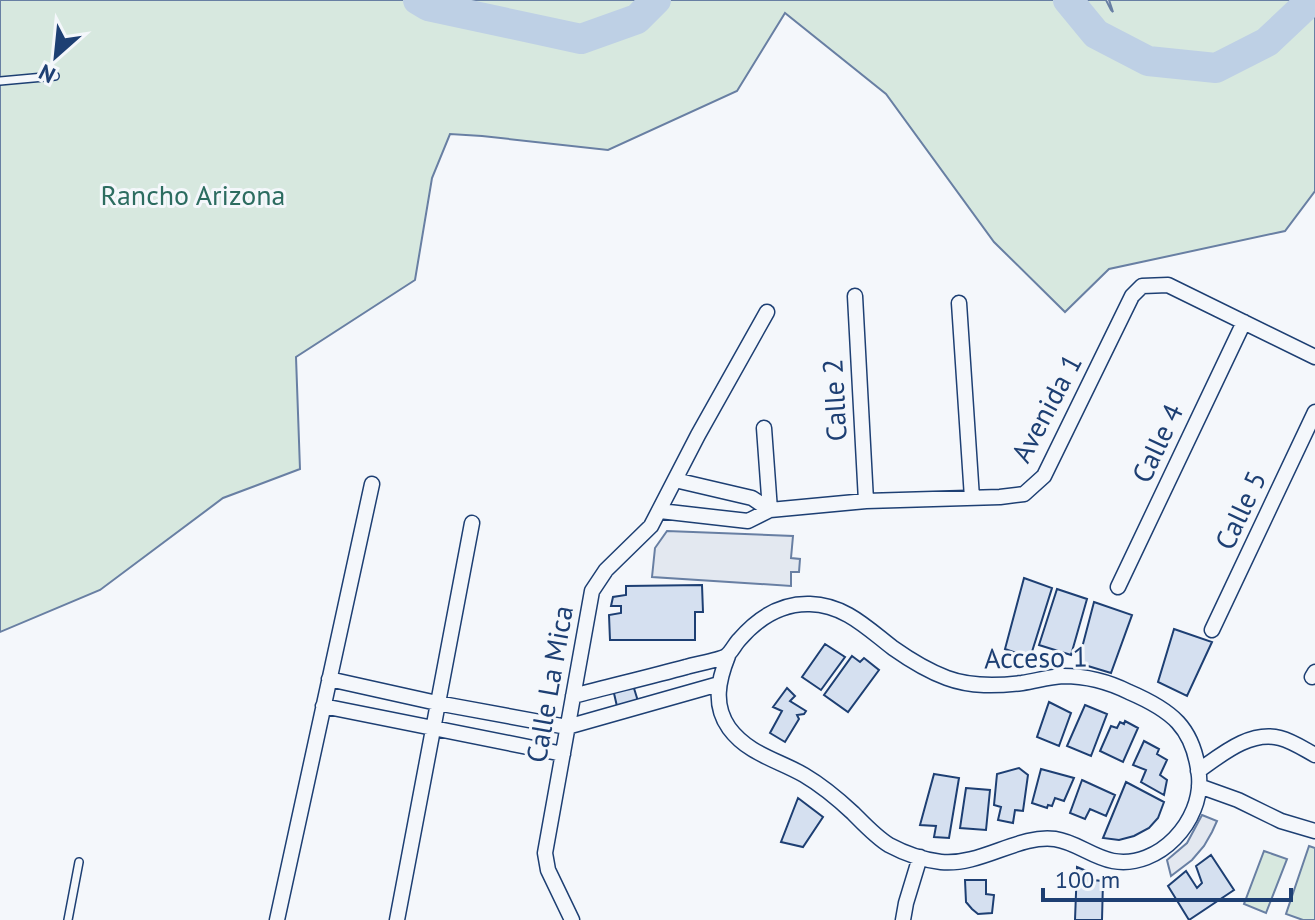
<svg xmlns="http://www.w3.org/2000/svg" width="1315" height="920" font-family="'PT Sans',sans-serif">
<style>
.green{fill:#d7e8df;stroke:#687fa3;stroke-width:2}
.parking{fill:#e3e8f0;stroke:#687fa3;stroke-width:2}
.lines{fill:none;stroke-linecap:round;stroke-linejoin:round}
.river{stroke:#bed0e5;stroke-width:30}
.building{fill:#d5e0f0;stroke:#1d3f73;stroke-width:2}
.lane-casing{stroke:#1d3f73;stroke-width:10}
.street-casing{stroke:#1d3f73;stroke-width:17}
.lane{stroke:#f4f7fb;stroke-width:7}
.street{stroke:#f4f7fb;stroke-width:14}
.labels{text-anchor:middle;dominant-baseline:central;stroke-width:6;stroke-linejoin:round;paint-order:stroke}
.park-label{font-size:28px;fill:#2c6c60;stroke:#f4f7fb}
.street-label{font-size:28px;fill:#1d3f73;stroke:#f4f7fb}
</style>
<rect width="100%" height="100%" fill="#f4f7fb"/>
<path class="green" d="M0 0H1106L1111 10 1113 12 1109 0H1315V191L1285 231 1109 269 1065 312 994 242 886 94 785 13 737 91 608 150 482 136 450 134 432 178 415 280 296 357 300 469 223 498 100 590 0 632Z
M1309 846 1315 848V920H1303L1286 914Z
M1264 851 1287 859 1266 913 1244 904Z"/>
<path class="parking" d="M667 531 793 536 791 558 800 559 799 572H791V586L652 577 655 548Z
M1202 815 1217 821 1212 832 1204 846 1192 860 1171 876 1167 860 1187 843Z"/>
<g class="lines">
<path class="river" d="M418 0 428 6 581 39 637 19 656 0
M1068 0 1096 34 1148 61 1216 68 1267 42 1303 8 1306 0"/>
</g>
<path class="building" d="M1024 578 1052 588 1030 658 1005 649Z
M702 585 703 612H695V640H610L609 615 621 613V606H611L613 597 626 595V586Z
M1057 589 1087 599 1071 655 1039 645Z
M1094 602 1132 615 1111 673 1078 663Z
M1174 629 1212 642 1187 696 1158 682Z
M825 644 845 657 821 690 802 677Z
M852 656 860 662 864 658 879 670 848 712 824 695Z
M633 685 641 711 619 715 613 689Z
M787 688 795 696 790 701 806 711 804 714 797 715 799 719 785 742 770 733 782 711 773 707Z
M1049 702 1071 713 1059 746 1037 737Z
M1085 705 1107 714 1091 756 1067 746Z
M1125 721 1138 728 1123 762 1100 751 1111 726 1117 728 1120 722 1124 724Z
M1144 741 1159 749 1157 754 1167 760 1160 775 1167 780 1164 795 1141 782 1146 770 1133 765Z
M1019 768 1028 775 1023 811 1015 810 1013 823 998 820 1001 807 994 805 997 774Z
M1041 769 1074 778 1064 801 1055 798 1052 806 1048 805 1047 808 1032 803Z
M934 774 959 778 949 838 934 837 936 826 920 825Z
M1082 780 1115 795 1106 816 1090 809 1085 819 1070 813Z
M1126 782 1164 802 1158 818 1149 828 1134 836 1119 840 1103 838Z
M966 788 990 790 986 830 960 828Z
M798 798 823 817 803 847 781 842Z
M1211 855 1234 890 1189 920 1168 886 1186 871 1197 888 1202 883 1196 866Z
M1077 867 1091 873 1092 880 1103 881 1102 920H1075Z
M965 880H986V894L994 895 992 913 978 914 972 909 966 902Z"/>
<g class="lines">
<g class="lane-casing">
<path id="lane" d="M0 81 55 76
M68 920 79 862"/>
</g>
<g class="street-casing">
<path id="street" d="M855 296 866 501
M959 303 972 498
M764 428 770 510
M675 480 752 498 770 510
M660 511 748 521 770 510 866 501 1000 497 1024 494 1044 476 1132 296 1142 286 1168 285 1315 357
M1118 587 1244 322
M1212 630 1315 412
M1312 677 1315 672
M329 679 437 703 567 727 719 684
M573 696C611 686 649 677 686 667 695 664 720 660 726 656 731 653 735 644 739 640 757 619 781 603 810 604 845 605 867 628 893 648 910 660 928 671 947 678 971 687 997 686 1022 683 1036 681 1048 677 1063 676 1086 676 1109 682 1129 692 1171 710 1194 727 1199 776 1203 821 1159 869 1113 861 1092 857 1076 842 1055 839 1019 834 981 866 941 862 924 860 904 853 889 845 876 837 864 824 853 813 838 799 821 785 804 775 778 760 748 754 729 728 713 705 718 681 728 656
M323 706 563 754
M1198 771C1221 755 1250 730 1280 738 1292 741 1304 749 1315 755
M1199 786 1238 800 1281 821 1315 831
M277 920 372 484
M397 920 472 523
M572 920 548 870 545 853 592 591 606 570 651 526 698 435 767 312
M903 920 906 903 920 857"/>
</g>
<use href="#lane" class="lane"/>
<use href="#street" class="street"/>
</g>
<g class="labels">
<g class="park-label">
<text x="193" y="194">Rancho Arizona</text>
</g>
<g class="street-label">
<text transform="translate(834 400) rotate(-93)">Calle 2</text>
<text transform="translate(1046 408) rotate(-62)">Avenida 1</text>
<text transform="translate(1157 443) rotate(-65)">Calle 4</text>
<text transform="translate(1240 510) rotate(-65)">Calle 5</text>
<text transform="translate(1036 657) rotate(-1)">Acceso 1</text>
<text transform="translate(549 684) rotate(-80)">Calle La Mica</text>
</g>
</g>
<g transform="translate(56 56) rotate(207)" stroke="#f4f7fb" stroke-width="6" paint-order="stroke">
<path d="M0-6L14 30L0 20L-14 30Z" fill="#1d3f73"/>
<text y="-12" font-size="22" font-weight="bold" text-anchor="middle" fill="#1d3f73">N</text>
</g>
<path d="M1043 888v12h248v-12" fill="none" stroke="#1d3f73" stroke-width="4"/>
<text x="1055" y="888" font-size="24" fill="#1d3f73" stroke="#f4f7fb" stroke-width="6" paint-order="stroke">100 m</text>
</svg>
